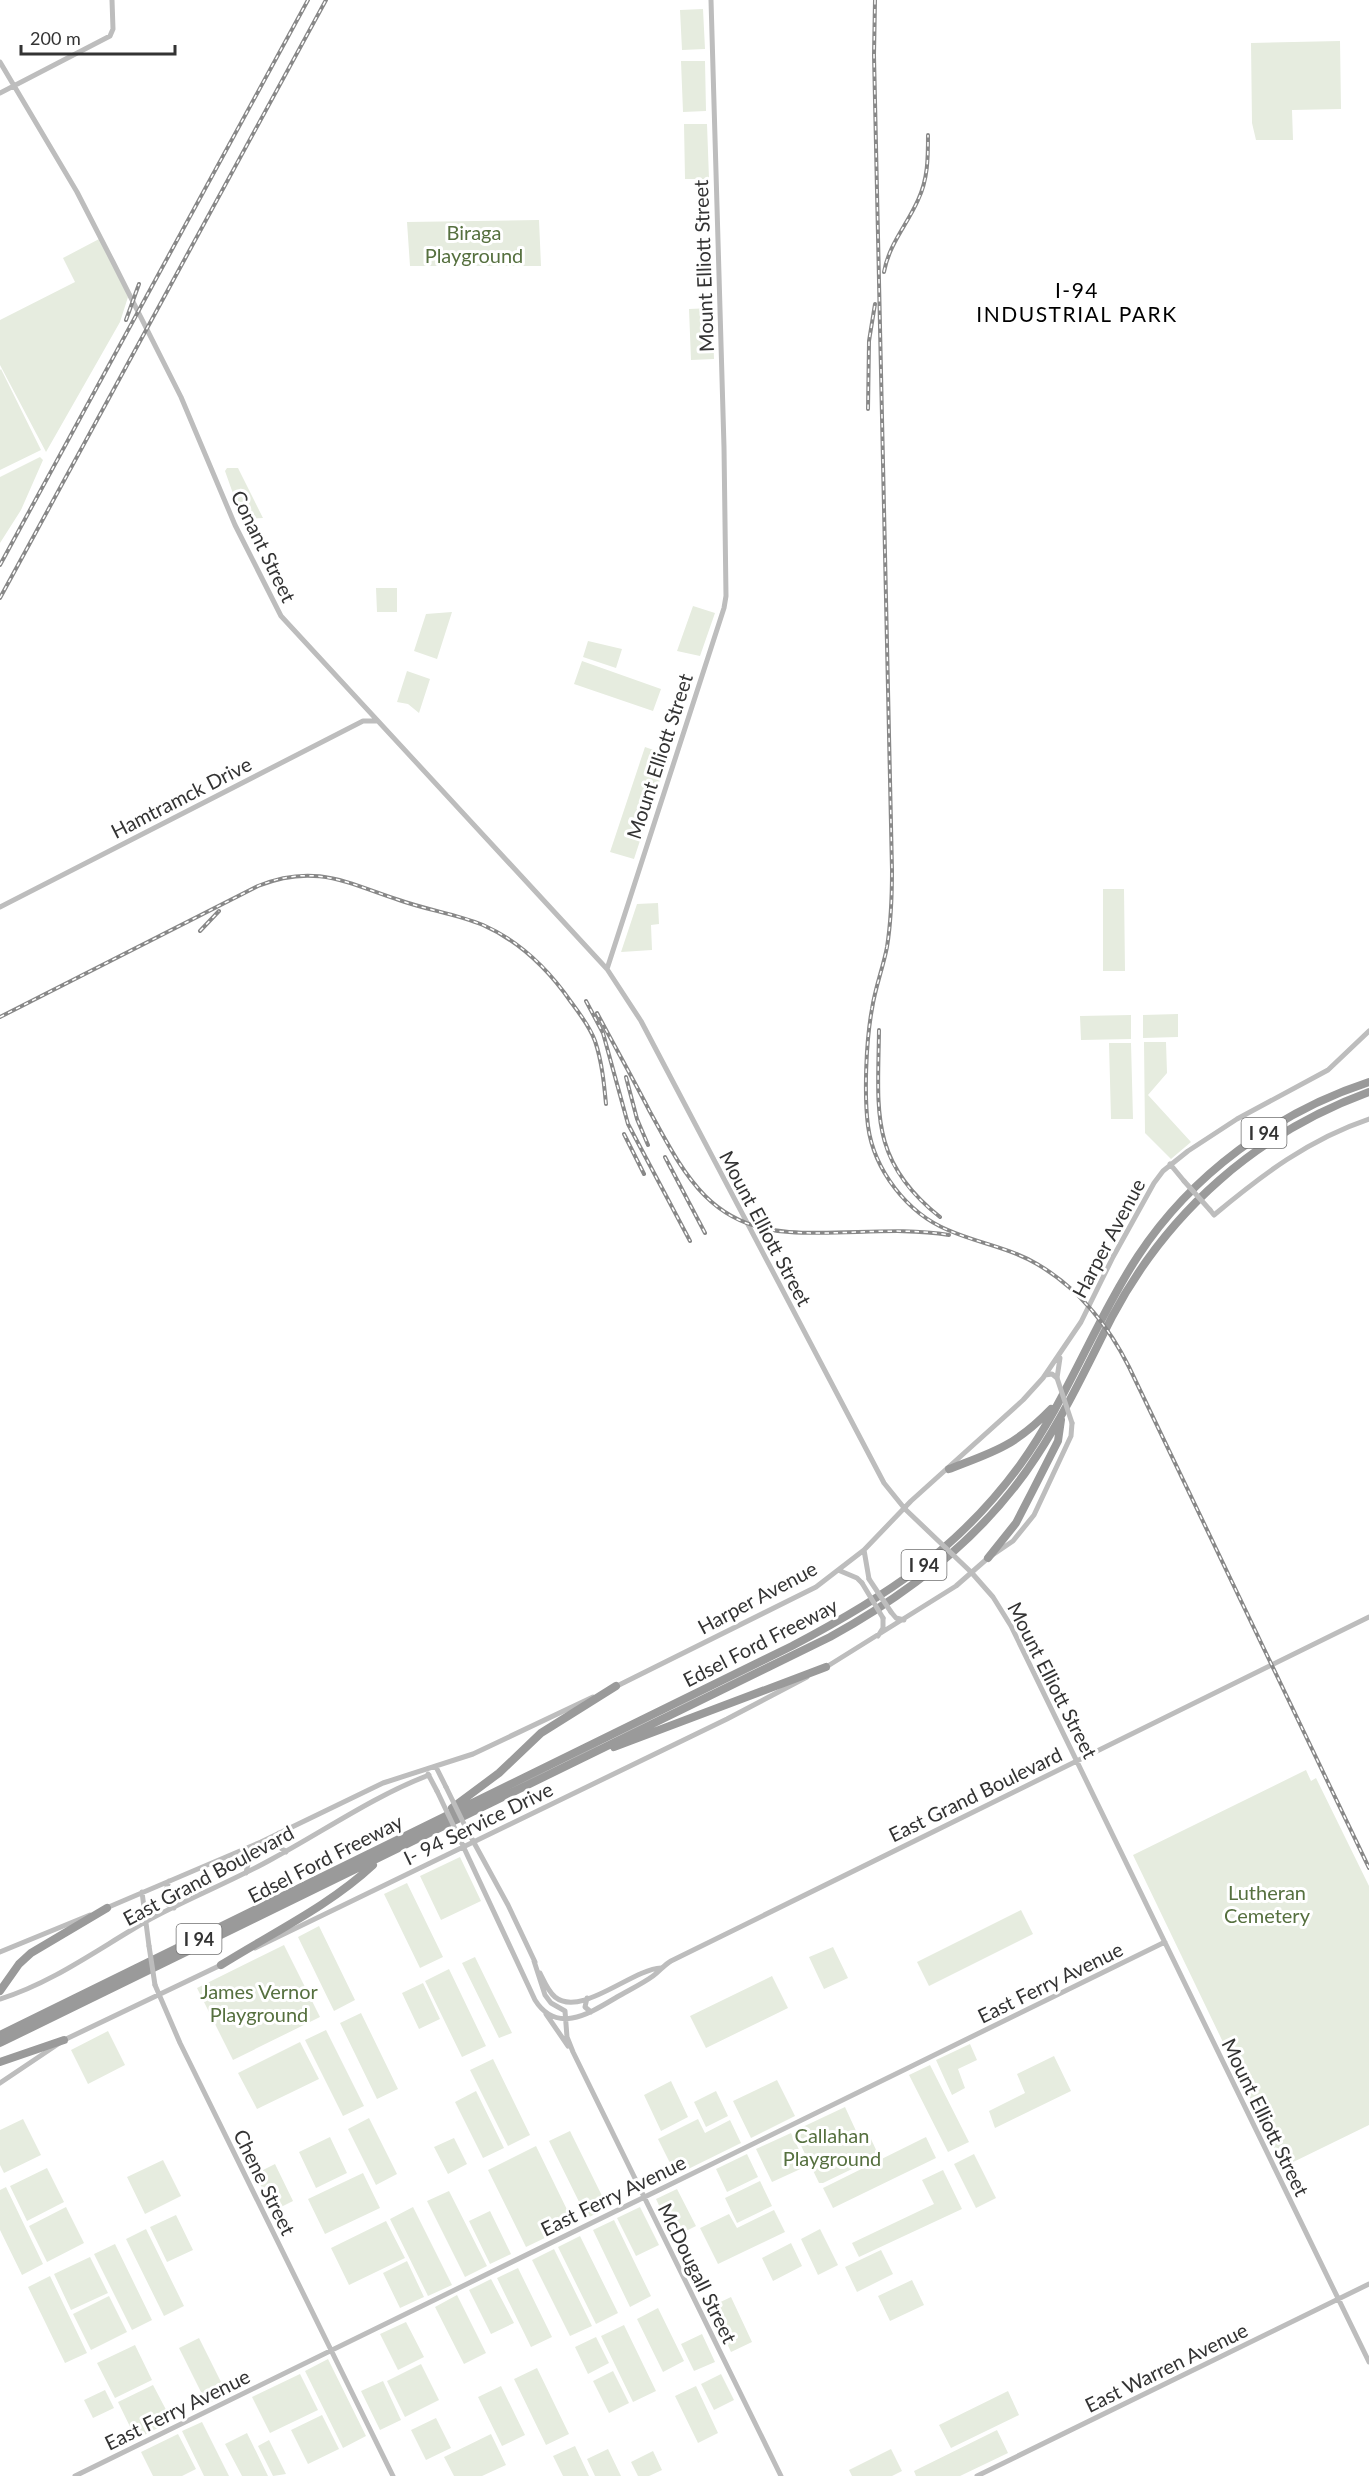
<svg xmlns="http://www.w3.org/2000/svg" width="1369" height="2476" font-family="Lato,sans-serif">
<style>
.green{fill:#e6ecdf}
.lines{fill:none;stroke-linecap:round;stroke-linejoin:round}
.secondary{stroke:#bdbdbd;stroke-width:5}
.highway{stroke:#9a9a9a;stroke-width:8}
.rail-casing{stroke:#888;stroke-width:4}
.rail{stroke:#fff;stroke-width:1.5;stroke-dasharray:4.5;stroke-linecap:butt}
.secondary-bridge{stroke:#bdbdbd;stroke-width:5}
.labels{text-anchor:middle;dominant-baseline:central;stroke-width:6;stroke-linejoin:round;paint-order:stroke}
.shield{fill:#fff;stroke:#707070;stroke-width:1.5}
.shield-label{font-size:18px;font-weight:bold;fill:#333}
.park-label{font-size:20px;fill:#56703f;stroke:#fff}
.street-label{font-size:20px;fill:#333;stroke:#fff}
.neighbourhood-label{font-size:21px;letter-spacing:1.5px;fill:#000;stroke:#fff}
</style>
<rect width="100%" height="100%" fill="#fff"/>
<path class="green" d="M703 9 705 49 682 50 680 10Z
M1340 41 1341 109 1292 110 1293 140H1256L1252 123 1251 43Z
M681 61H705L706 111 683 112Z
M684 124H707L709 179H685Z
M539 220 541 266H410L407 222Z
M101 238 128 297 120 322 46 452 0 365V320L75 282 63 258Z
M712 308 714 359 691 360 689 309Z
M1 369 41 450 0 470V370Z
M40 457 43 460 21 510 0 543V477Z
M227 468H238L263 518 242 519 225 471Z
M376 588H397V612H377Z
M693 606 715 613 700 656 677 651Z
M452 612 437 659 414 651 426 614Z
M588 641 622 649 616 668 583 657Z
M582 661 661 689 653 711 574 684Z
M407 671 430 679 419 713 408 704 397 702Z
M645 747 668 755 634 859 610 852Z
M1103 889H1124L1125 971H1103Z
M658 903 659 924 651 925 652 950 621 952 637 904Z
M1178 1014V1037L1143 1038V1015Z
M1131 1015V1039L1081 1040 1080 1016Z
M1144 1042H1166L1167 1073 1148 1095 1191 1142 1171 1159 1145 1133Z
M1109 1043H1131L1133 1119H1111Z
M1306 1770 1311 1781 1316 1778 1369 1886V2125L1283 2167 1133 1855Z
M460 1857 481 1901 441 1920 420 1876Z
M407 1883 443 1957 420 1968 384 1894Z
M1021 1910 1033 1934 929 1986 917 1962Z
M319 1926 355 2000 334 2011 298 1937Z
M284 1945 320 2017 233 2060 197 1988Z
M833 1947 848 1978 824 1989 809 1957Z
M475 1957 512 2033 499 2038 462 1963Z
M449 1969 486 2046 462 2057 425 1981Z
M772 1976 788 2008 706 2048 690 2016Z
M423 1983 440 2019 419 2029 402 1993Z
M361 2013 398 2089 377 2099 340 2023Z
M326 2030 364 2106 343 2116 305 2040Z
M108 2031 125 2065 88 2084 71 2050Z
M300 2042 319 2079 257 2109 238 2073Z
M970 2044 977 2060 958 2069 965 2088 952 2095 936 2060Z
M1054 2056 1071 2091 995 2128 989 2111 1025 2093 1017 2074Z
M493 2059 530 2135 508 2146 470 2070Z
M930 2065 969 2142 948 2152 909 2075Z
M777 2080 795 2116 751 2138 733 2101Z
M671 2081 688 2117 661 2131 644 2095Z
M476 2091 504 2148 483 2158 455 2102Z
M716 2091 728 2116 706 2127 694 2102Z
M845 2107 857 2133 864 2139 870 2137 879 2156 823 2183H819L794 2131Z
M369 2118 397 2174 376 2185 348 2129Z
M23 2119 41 2155 4 2173 0 2165V2130Z
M698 2119 705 2133 730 2120 741 2143 676 2175 658 2139Z
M570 2131 608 2208 587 2218 549 2141Z
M791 2133 807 2166 772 2182 756 2149Z
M330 2137 347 2173 316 2188 299 2152Z
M926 2137 936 2158 833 2208 823 2188Z
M454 2138 467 2164 448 2174 434 2147Z
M536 2146 574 2224 526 2247 488 2170Z
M747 2154 758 2177 727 2192 716 2169Z
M974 2154 996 2198 976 2208 954 2164Z
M163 2160 181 2196 145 2214 127 2177Z
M275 2164 293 2201 273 2211 255 2174Z
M47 2168 64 2202 27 2221 10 2186Z
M943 2170 962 2209 859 2257 852 2243 934 2204 922 2180Z
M363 2173 380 2208 325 2234 308 2199Z
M760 2181 772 2206 737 2223 725 2198Z
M6 2187 43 2264 22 2275 0 2230V2190Z
M677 2189 696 2226 674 2237 656 2199Z
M449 2191 487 2266 465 2277 427 2201Z
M66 2207 84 2243 47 2262 29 2226Z
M413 2207 452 2285 428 2296 390 2219Z
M640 2207 659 2245 636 2256 617 2218Z
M774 2210 785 2232 718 2264 700 2228 729 2214 737 2228Z
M490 2211 511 2254 490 2264 469 2221Z
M176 2215 193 2250 167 2262 150 2227Z
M614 2220 651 2296 630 2307 593 2230Z
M386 2221 405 2258 349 2285 331 2248Z
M146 2229 184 2306 164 2316 126 2239Z
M820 2229 838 2265 818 2275 801 2239Z
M580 2236 618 2313 596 2324 558 2247Z
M791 2243 802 2266 773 2281 762 2258Z
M115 2244 152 2320 132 2330 94 2254Z
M554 2249 592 2326 570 2336 532 2260Z
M881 2250 893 2274 857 2292 845 2267Z
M90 2257 108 2293 71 2310 54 2274Z
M407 2261 424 2297 400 2308 383 2273Z
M518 2268 552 2337 531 2347 497 2278Z
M50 2276 87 2353 65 2363 28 2287Z
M491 2279 514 2323 491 2334 469 2290Z
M912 2280 924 2305 890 2321 878 2296Z
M457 2295 486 2353 464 2364 435 2307Z
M109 2296 127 2332 91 2350 73 2314Z
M731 2297 752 2342 731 2352 710 2307Z
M658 2308 684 2361 663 2372 637 2319Z
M406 2322 424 2357 398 2370 380 2334Z
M624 2325 656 2391 633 2402 601 2336Z
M702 2334 715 2362 694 2371 681 2344Z
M596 2337 609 2363 588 2374 575 2347Z
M199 2338 227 2394 207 2404 179 2348Z
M135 2345 152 2380 115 2398 97 2363Z
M328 2359 366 2436 343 2448 305 2371Z
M421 2364 439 2400 405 2417 387 2381Z
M537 2368 569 2434 546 2445 514 2379Z
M613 2371 629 2403 609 2413 593 2381Z
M300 2374 318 2410 270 2433 252 2397Z
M721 2374 734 2400 714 2410 701 2384Z
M383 2381 401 2420 380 2430 361 2391Z
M153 2385 172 2421 136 2439 118 2402Z
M501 2386 525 2435 502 2446 478 2397Z
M696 2386 718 2433 698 2443 675 2396Z
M105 2390 114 2408 93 2418 84 2400Z
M1008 2391 1019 2415 951 2448 939 2425Z
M322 2415 339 2449 308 2464 291 2430Z
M436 2418 451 2448 426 2460 411 2430Z
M202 2422 229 2476H204L182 2431Z
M997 2430 1008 2453 960 2476H916L914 2471Z
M247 2433 268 2476H242L225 2444Z
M178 2434 196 2469 182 2476H153L141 2452Z
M491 2434 506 2465 482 2476H454L444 2457Z
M269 2440 286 2474 273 2476 258 2446Z
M575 2446 589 2476H563L553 2456Z
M608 2449 621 2476H595L587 2459Z
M891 2449 902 2471 892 2476H852L849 2470Z
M653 2451 662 2470 649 2476H638L631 2462Z"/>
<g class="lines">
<path class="secondary" d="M0 62 77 192 113 262 181 397 235 525 281 616 607 969 641 1021 884 1483 905 1509
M0 93 110 36 113 29 112 0
M0 907 363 721H376
M607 969 724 608 726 596 724 447 711 0
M1170 1164 1184 1181
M1210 1210 1214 1215C1262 1175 1309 1139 1369 1119
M1045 1375 1052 1374 1057 1378 1060 1358
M864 1550 869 1579
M838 1570 857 1578 862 1583
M971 1572 993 1597 1011 1626 1369 2362
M891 1612 896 1618 904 1620
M878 1636 883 1628V1618
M823 1669 956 1586 988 1558 1013 1541 1034 1515 1071 1436 1072 1423
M615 1687 816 1587 864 1550 911 1501 1023 1400 1043 1378 1081 1322 1113 1257 1154 1183 1163 1171 1188 1151 1237 1119 1328 1070 1369 1031
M436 1767 446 1787
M428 1774 437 1791
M466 1828 508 1905 535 1962
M279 1833 277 1845 286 1852
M457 1833 535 2000C557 2035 590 2013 617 1997 629 1990 642 1984 653 1976 660 1971 664 1965 671 1961L1369 1617
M245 1849 249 1859 246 1873
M169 1881 164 1896 167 1904 174 1908
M142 1892 149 1946
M104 1909 261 1842 383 1783 473 1754 593 1697
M255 1948 727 1719 807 1677
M0 1952 90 1915
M534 1961 545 1995 551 2003 565 2011 567 2037 573 2052 781 2476
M540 1973C544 1981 548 1991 555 1997 581 2018 632 1969 661 1968
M155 1985 180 2043 393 2476
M587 1998 585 2007 591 2012
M0 1999C52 1983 98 1949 145 1922 186 1899 231 1882 272 1859 324 1831 374 1796 429 1775
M546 2014 568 2046
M0 2083 64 2040 223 1964
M75 2476 1165 1942
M977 2476 1369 2284"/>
<path class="highway" d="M949 1469C995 1452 1016 1445 1051 1409
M988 1558 1016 1523 1032 1492 1058 1441 1061 1420
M614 1747 826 1667
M452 1808 499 1773 541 1733 616 1686
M221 1965C272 1933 329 1906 373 1865
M0 1991 19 1964 31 1953 107 1908
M0 2035 792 1646C885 1597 957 1551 1020 1465 1067 1400 1094 1323 1138 1256 1191 1175 1277 1112 1369 1082
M0 2043 830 1637C910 1593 986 1534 1036 1457 1066 1412 1088 1364 1112 1317 1168 1211 1257 1133 1369 1092
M0 2062 64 2040"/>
<g class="rail-casing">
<path id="rail" d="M875 0 874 55 892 870C892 896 891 922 887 947 883 968 875 988 872 1009 866 1041 864 1094 868 1126 874 1170 907 1213 948 1230 977 1243 1008 1247 1037 1264 1078 1288 1108 1325 1129 1367L1369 1868
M884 272C889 244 907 225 918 200 928 179 928 158 928 135
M126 320 139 284
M868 409 869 341 875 304
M0 565 308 0
M0 598 326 0
M200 931 219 911
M586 1001 603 1033 628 1124 690 1241
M597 1013C614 1045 632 1077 649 1110 683 1172 709 1227 789 1232 843 1236 896 1226 949 1235
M0 1017 258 886C315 863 347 883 399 900 427 910 456 914 483 925 521 942 548 969 571 1002 580 1014 590 1027 595 1041 602 1062 604 1083 606 1104
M879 1030C878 1111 869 1161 940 1217
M626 1077 637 1119 648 1145
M624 1134 644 1174
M665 1157 705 1233"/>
</g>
<use href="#rail" class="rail"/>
<path class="secondary-bridge" d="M1184 1181 1210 1210
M1057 1378 1072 1423
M905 1509 971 1572
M869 1579 891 1612
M862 1583 883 1618
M446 1787 466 1828
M437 1791 457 1833
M149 1946 155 1985"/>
</g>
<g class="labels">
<g class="shield">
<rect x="1241.5" y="1118" width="45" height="30" rx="4.5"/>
<rect x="901.5" y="1550" width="45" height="30" rx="4.5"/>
<rect x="176.5" y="1924" width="45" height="30" rx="4.5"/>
</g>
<g class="shield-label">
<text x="1264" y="1133">I 94</text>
<text x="924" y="1565">I 94</text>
<text x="199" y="1939">I 94</text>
</g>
<g class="park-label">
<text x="474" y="232">Biraga<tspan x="474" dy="23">Playground</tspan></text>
<text x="1267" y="1892">Lutheran<tspan x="1267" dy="23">Cemetery</tspan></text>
<text x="259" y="1991">James Vernor<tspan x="259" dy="23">Playground</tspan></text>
<text x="832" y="2135">Callahan<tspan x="832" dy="23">Playground</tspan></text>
</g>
<g class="street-label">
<text transform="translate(703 266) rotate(-92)">Mount Elliott Street</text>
<text transform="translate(264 546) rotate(64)">Conant Street</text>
<text transform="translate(659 756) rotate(-72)">Mount Elliott Street</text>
<text transform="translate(181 797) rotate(-27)">Hamtramck Drive</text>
<text transform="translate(766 1228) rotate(62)">Mount Elliott Street</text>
<text transform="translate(1108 1238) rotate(-62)">Harper Avenue</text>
<text transform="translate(757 1597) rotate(-28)">Harper Avenue</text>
<text transform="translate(760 1642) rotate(-27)">Edsel Ford Freeway</text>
<text transform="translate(1053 1680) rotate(63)">Mount Elliott Street</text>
<text transform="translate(975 1794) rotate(-26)">East Grand Boulevard</text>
<text transform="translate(478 1823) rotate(-26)">I- 94 Service Drive</text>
<text transform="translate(325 1858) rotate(-27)">Edsel Ford Freeway</text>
<text transform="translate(208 1875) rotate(-28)">East Grand Boulevard</text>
<text transform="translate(1050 1982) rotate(-26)">East Ferry Avenue</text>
<text transform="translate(1266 2117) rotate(64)">Mount Elliott Street</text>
<text transform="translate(265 2182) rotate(64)">Chene Street</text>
<text transform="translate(613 2195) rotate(-26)">East Ferry Avenue</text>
<text transform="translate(698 2273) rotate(64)">McDougall Street</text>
<text transform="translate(1166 2367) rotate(-26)">East Warren Avenue</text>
<text transform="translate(177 2409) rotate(-26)">East Ferry Avenue</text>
</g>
<g class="neighbourhood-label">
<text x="1077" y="289">I-94<tspan x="1077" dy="24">INDUSTRIAL PARK</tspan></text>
</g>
</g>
<path d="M21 45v9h154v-9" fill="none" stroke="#333333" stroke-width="3"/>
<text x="30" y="45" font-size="18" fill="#333333" stroke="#ffffff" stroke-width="4.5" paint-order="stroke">200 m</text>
</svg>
